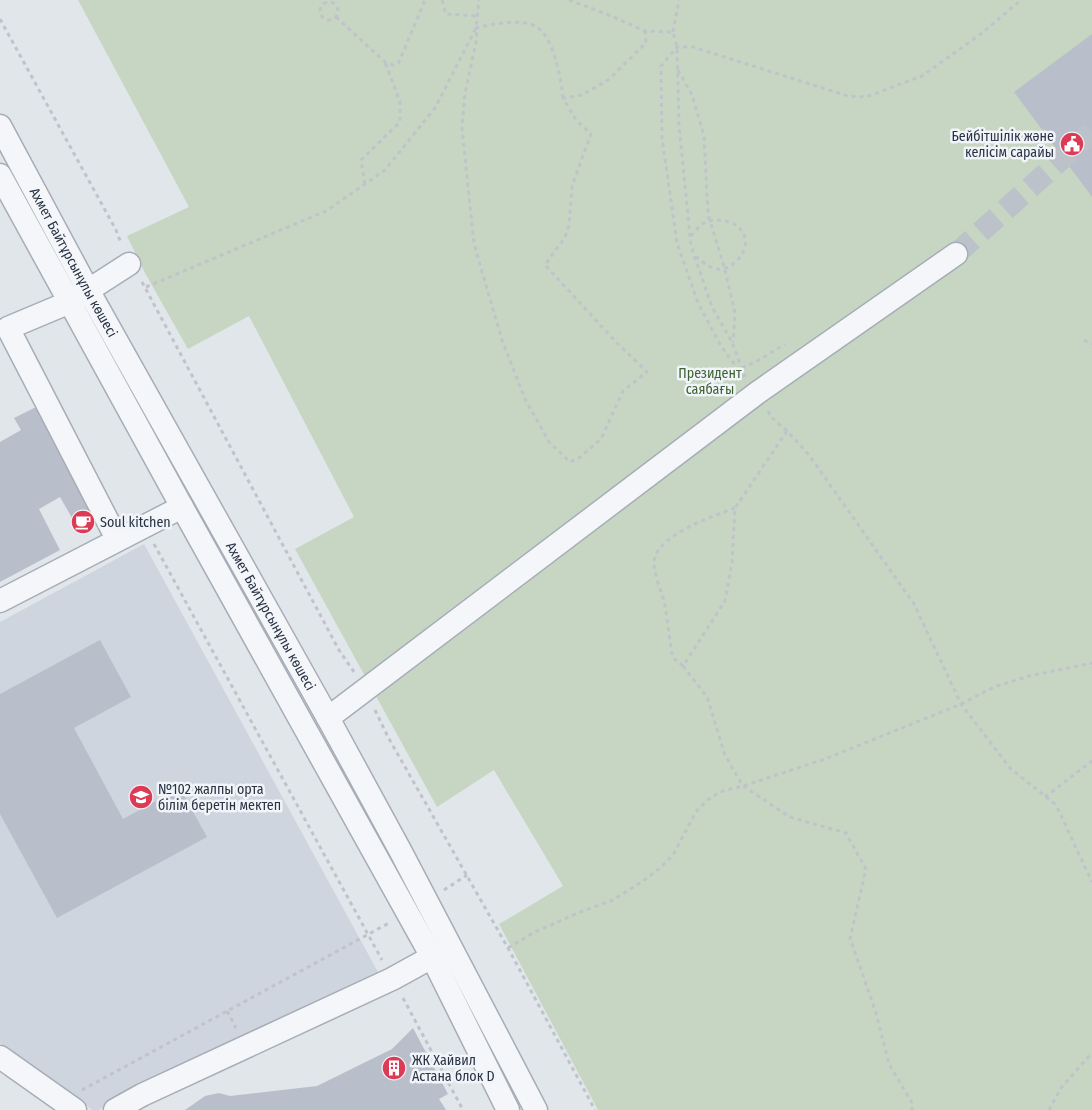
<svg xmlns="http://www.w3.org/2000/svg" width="1092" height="1110" font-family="'Fira Sans Condensed',sans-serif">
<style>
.built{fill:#cfd5de}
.green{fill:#c7d6c2}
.building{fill:#b8bfca}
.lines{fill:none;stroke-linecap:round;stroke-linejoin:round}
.minor-tunnel{stroke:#bcc2ca;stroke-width:22;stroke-dasharray:22 11;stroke-linecap:butt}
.minor-casing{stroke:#a6adb6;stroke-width:25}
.path{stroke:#c0c3ca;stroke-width:3;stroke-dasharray:4 4;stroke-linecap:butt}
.minor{stroke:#f5f6f9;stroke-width:22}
.labels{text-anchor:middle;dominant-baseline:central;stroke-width:5;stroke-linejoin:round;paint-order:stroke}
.poi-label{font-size:14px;fill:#283345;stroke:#f1f4f8;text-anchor:start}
.street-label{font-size:14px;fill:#283345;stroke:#f1f4f8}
.park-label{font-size:14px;fill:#3d6333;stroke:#f1f4f8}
</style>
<rect width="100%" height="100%" fill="#e1e6eb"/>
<path class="built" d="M144 544 378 972 98 1110H92L0 1043V622Z"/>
<path class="green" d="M78 0H1092V1110H598L499 924 563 886 494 770 437 807 295 549 354 517 249 316 188 349 145 273 127 236 189 207Z"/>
<path class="building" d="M1092 34V197L1014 92Z
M36 407 91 508 72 518 60 497 39 509 60 550 0 582V442L21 430 14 418Z
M100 640 131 697 74 728 123 819 180 788 207 837 57 918 0 814V694Z
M413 1028 448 1094 439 1099 446 1110H185L205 1096 219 1093 230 1096 317 1086 392 1049Z"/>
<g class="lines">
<path class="minor-tunnel" d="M956 254 1092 132"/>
<g class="minor-casing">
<g id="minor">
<path id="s1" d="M0 126 88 290 328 718 401 852 536 1110"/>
<path d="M0 175 182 507 432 957 508 1110"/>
<path d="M117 539 8 328 70 302 129 264"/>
<path d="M0 601 182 507"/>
<path d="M328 718 757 393 956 254"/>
<path d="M0 1057 75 1110"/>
<path d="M115 1110 142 1095 392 979 432 957"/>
</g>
</g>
<path class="path" d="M442 0 446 14 477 16
M569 0 609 15 645 31 673 32 677 47 679 126 691 246 712 307 732 342 745 377
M320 11a9 9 0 1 1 18 0a9 9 0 1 1-18 0Z
M336 17 385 62 393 65 399 62 425 0
M0 19 116 230 121 243
M673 32 679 0
M678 70 692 95 704 136 708 214 725 270 735 313 733 342
M563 98C561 80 554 33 533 25 517 19 492 24 476 28L477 38 465 93 462 128 474 244 502 340 525 399 549 442 570 462 579 458 601 439 623 391 647 372 615 341 545 265 565 237 569 225 572 186 591 134 576 120 563 98 582 95 608 80 646 43 645 31
M365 184 361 160 400 122V102L385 62
M691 236C695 232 699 225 704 223 717 217 736 220 743 233 752 248 735 269 719 269 710 269 702 261 695 256
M142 282 339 650 354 672
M146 287 326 211 385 170 435 108 476 28 479 0
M1084 340 1092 344
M742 368 759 360 785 344
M744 377 721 346 698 303 677 243 662 138 661 66 677 47H693L848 96 866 97 922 76 982 33 1021 0
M768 411 771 417 787 431 809 455 914 604 961 704 1010 768 1056 805 1092 882
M787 431 735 508 732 562 725 601 683 666 707 697 725 755 743 786 790 817 846 833 866 869 850 938 876 1013 889 1064 912 1103V1110
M154 544 382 960
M683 666 673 658C669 640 668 620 664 601 661 590 651 568 655 557 663 533 713 516 735 508
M375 710 388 737 508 948 595 1110
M1045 797 1092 761
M444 890 467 875
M508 948 533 933 580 912 613 900 643 881 660 868 673 855 696 812 706 801 720 792 743 786 825 759 961 704 994 687 1029 676 1092 663
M403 998 463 1110
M227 1011 236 1028
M82 1090 389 923
M1049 1110 1061 1088 1092 1053"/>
<use href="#minor" class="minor"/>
</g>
<defs>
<g id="civic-disc" transform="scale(1.25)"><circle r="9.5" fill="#dd3a56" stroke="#f1f4f8"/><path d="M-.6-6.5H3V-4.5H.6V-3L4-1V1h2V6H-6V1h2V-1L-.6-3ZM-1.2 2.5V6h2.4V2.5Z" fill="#fff"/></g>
<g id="cafe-disc" transform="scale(1.25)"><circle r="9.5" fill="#dd3a56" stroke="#f1f4f8"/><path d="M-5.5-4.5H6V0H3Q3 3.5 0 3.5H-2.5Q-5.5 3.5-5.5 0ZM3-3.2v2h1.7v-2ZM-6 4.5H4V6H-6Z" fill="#fff"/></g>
<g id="school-disc" transform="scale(1.25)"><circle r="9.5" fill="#dd3a56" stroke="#f1f4f8"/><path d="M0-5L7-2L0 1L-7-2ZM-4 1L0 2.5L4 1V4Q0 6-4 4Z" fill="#fff"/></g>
<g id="building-disc" transform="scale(1.25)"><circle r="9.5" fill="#dd3a56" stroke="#f1f4f8"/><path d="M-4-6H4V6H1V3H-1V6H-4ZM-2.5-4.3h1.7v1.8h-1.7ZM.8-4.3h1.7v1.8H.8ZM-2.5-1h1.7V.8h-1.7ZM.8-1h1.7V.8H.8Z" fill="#fff"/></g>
</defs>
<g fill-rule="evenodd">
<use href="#civic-disc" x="1072" y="144"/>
<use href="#cafe-disc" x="83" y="522"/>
<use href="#school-disc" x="141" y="797"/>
<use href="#building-disc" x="394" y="1068"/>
</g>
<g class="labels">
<g class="poi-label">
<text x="1054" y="136" text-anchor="end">Бейбітшілік және<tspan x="1054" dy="16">келісім сарайы</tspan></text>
<text x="100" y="522">Soul kitchen</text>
<text x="158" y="789">№102 жалпы орта<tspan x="158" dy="16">білім беретін мектеп</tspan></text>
<text x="412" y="1060">ЖК Хайвил<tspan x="412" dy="16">Астана блок D</tspan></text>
</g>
<g class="street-label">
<text stroke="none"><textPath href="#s1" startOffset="155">Ахмет Байтұрсынұлы көшесі</textPath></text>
<text stroke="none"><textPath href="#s1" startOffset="560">Ахмет Байтұрсынұлы көшесі</textPath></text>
</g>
<g class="park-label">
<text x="710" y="373">Президент<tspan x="710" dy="16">саябағы</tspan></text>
</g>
</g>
</svg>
